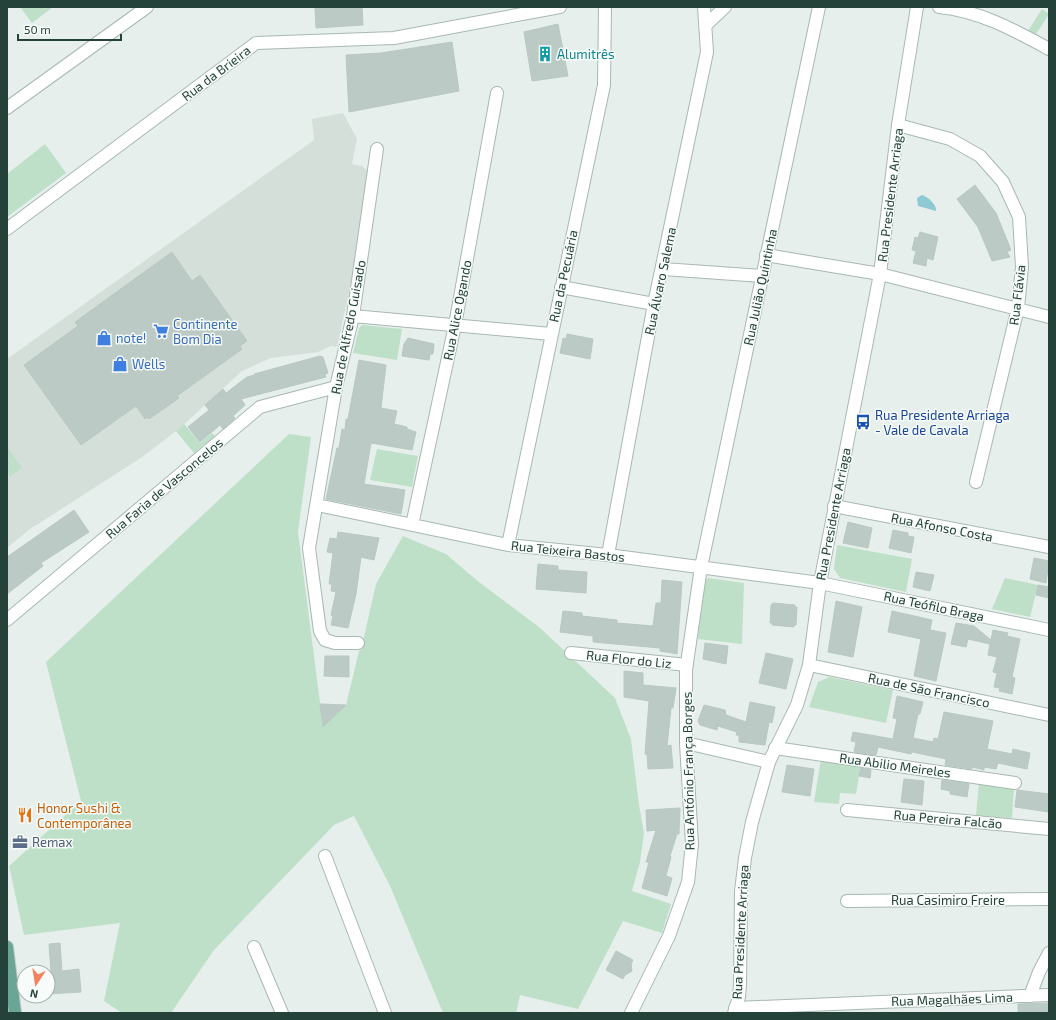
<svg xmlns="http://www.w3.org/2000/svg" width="1056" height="1020" font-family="'Exo 2',sans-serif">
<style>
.built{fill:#d4dfda}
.green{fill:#bfe0c8}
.water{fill:#8ec9d4}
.building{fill:#bbcac4;stroke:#b8c9c2}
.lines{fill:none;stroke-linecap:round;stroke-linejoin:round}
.minor-casing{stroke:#a8b8b2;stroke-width:14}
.tertiary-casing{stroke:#a8b8b2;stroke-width:14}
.primary-casing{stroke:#c2cac8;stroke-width:14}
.minor{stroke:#fff;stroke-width:12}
.tertiary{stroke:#fff;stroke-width:12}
.primary{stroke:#6aa596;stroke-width:12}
.labels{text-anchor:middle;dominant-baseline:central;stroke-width:3;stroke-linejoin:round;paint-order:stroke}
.culture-label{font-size:13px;fill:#0d838f;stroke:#f7fbf9;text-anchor:start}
.street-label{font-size:13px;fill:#24423a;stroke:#f7fbf9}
.shop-label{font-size:13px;fill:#366cbe;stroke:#f7fbf9;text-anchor:start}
.transit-label{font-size:13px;fill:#164399;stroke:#f7fbf9;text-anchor:start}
.food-label{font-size:13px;fill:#c56008;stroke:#f7fbf9;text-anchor:start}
.service-label{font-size:13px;fill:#4e5e75;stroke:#f7fbf9;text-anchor:start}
</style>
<rect width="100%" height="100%" fill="#e6efeb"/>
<path class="built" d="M343 113 357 139 352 164 362 166 369 172 372 186 337 347 331 346 318 352 271 358 242 371 180 428 141 458 30 529 7 548V478L9 477 7 472V359L314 140 312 119Z"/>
<path class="green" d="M20 7H53L32 23Z
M1042 9 1049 14 1035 36 1028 31Z
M45 144 66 173 7 217V174Z
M362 325 402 329 397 360 353 353 359 328Z
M184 424 200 443 212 433 215 436 194 453 176 431Z
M289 434 311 437 298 532 323 726 346 705 359 651 361 650 376 584 403 536 446 554 479 582 539 627 615 698 631 739 639 805 644 833 640 862 632 891 671 904 662 933 623 921 578 1009 520 995 516 1013H443L390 886 354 816 334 825 214 950 171 1013H122L104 1001 120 923 24 935 9 866 81 801 46 662Z
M7 447 22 468 9 477Z
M377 449 418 456 412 487 370 480Z
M837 545 912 559 906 592 840 578 834 569Z
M708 578 744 583 742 644 698 639 701 583Z
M1005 578 1038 585 1030 617 992 609Z
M829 677 893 690 886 723 809 707 818 682Z
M821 759 861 764 856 794 840 793 839 804 814 802Z
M979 782 1014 787 1012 818 976 816Z"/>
<path class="water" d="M922 195C928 197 937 205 936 211L918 206 917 198Z"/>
<path class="building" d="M362 7 363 25 316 28 315 8Z
M558 24 568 76 532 81 524 32Z
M452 42 459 91 349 112 346 55 381 53Z
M975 185 996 213 1011 250 1007 252 1010 257 992 261 978 227 957 199Z
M920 232 938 237 933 260 927 258 926 266 913 263 916 251 912 250 915 237 918 238Z
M172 252 192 281 200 275 247 341 240 346 242 349 177 396 179 398 149 419 148 417 145 419 136 406 81 445 24 365 78 326 75 322Z
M567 334 593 339 590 359 560 353 563 338 566 339Z
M408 338 434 344 433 354H430L429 360 402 356 404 344Z
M320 356 323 357 328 373 325 374 326 377 241 399 245 405 233 416 235 418 223 429 220 425 200 442 188 427 209 410 205 405 223 389 226 393 247 377 255 375 254 374Z
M359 360 386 365 381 408 397 411 394 424 407 427V429L416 432 412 450 371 443 364 484 405 490 401 514 326 499 337 448H339L342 429 345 430 346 419H348Z
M74 510 89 532 41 563 43 566 7 594V557Z
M848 522 872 528 868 548 843 543Z
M893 530 908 533V536L914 537 911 553 889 548Z
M338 532 379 538 374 560 361 557 356 594 348 628 331 625 333 616 331 615 336 592 331 591 332 584H329L333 553 327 552 330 538 337 539Z
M1034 558 1049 561 1046 583 1030 579Z
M538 564 558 566V570L587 572 586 593 536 589Z
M916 572 934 575 930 591 913 587Z
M662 580 682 582 677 654 660 651V648L593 642V636L560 632 563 611 582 613V616L617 620V623L653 626 656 603H661Z
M1038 585 1049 587V598L1036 595Z
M836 601 862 607 853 657 828 652Z
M773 603 795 605V607H797L796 625H794V627L772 625V623H770L771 605Z
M892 611 932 620 930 630 946 633 936 681 914 676 921 639 888 632Z
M956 623 974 626 991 640 993 630 1008 633 1007 636 1020 639 1012 677 1015 678 1012 694 999 691 1000 688 994 687 997 673 993 672 997 657 988 655 990 644 968 639 966 647 951 644Z
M705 643 728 646 726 664 703 659Z
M766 653 793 659 786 689 759 683Z
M325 656H349V677L324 676Z
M624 671 643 673V685L676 688 673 708H671L667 746 671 745 673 768 648 769 647 754H645L649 701 624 697Z
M897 696 923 702 920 714H918L913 738 933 742 934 738 938 739 944 712 993 721 987 749 1012 754 1013 749 1030 753 1027 769 998 763 996 769 984 767V770L972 767V769L945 765 946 759 912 752 911 754 878 747 876 755 854 752 856 742 851 741 853 732 893 739 897 719 893 718Z
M750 702 775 707 772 723 769 722 765 745 739 742V735H736L737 732 718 726 717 730 700 725 698 721 704 705 725 710 726 715 746 722Z
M320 704 346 705 323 727Z
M787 765 814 769 810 796 782 792Z
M861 768 871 770 870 778 859 776Z
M904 779 924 781 922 805 901 802Z
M942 780 969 784 967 797 950 794V791L941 789Z
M1017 790 1049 794V812L1015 807Z
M680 808 679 834H677L670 856 671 857 666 876 672 878 667 896 642 888 649 862H646L656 830 647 831 646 810Z
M60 943 62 971 79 969 81 992 48 994V972H51L49 944Z
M616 951 633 960 631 964 632 971 625 975 623 979 606 970Z
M1049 1003V1013H1018V1004Z"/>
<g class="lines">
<g class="minor-casing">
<path id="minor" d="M939 7C980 11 1014 30 1049 49
M706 25 725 7
M7 108 147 7
M898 125 950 139 980 156 1003 182 1019 217 1022 267 1018 308 976 482
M7 229 256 43 394 38 560 7
M766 255 880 274 1049 317
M663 269 762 276
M561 287 654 304
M353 316 551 334
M317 505 508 545 608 555 820 583 1049 630
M834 506 1049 547
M412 525 455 325 497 93
M508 545 604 85 605 7
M608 555 654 304 707 52 704 7
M7 620 260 407 336 387
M358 643H335L325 640 320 631 309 548 336 387 353 316 377 149
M571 653 687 665
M809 665 1049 715
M686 743 769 762
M775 748 1015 783
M847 810 1049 829
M325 856 385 1013
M847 901 1049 899
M254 947 282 1013
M1030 996 1039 972 1049 953
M735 1008 1049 995
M631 1013 669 936 688 882 692 844 686 743V670L701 567 819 7"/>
</g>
<g class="tertiary-casing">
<path id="tertiary" d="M734 1013 739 997 740 984 741 891 745 858 752 822 769 762 797 705 809 665 820 583 880 274 898 125 917 7"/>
</g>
<g class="primary-casing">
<path id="primary" d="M7 947 15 1013"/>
</g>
<use href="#minor" class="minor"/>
<use href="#tertiary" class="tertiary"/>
<use href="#primary" class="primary"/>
</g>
<defs>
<g id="building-bare" transform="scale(1.2)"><path d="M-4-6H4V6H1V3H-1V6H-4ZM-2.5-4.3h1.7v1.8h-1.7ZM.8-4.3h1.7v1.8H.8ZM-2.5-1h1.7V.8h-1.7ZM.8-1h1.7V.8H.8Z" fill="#0f9aa8" stroke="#f7fbf9" stroke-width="2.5" paint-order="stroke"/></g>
<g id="supermarket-bare" transform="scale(1.2)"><path d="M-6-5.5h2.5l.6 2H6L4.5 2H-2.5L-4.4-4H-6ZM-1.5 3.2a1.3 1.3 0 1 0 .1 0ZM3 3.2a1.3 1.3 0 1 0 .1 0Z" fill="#3f7fe0" stroke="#f7fbf9" stroke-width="2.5" paint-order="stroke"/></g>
<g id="shop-bare" transform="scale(1.2)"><path d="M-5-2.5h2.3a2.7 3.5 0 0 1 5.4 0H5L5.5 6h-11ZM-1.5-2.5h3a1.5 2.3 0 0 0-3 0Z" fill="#3f7fe0" stroke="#f7fbf9" stroke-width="2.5" paint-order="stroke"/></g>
<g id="bus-bare" transform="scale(1.2)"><path d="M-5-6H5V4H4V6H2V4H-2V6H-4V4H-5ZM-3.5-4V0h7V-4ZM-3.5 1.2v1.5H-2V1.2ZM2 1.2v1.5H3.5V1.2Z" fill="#1a4fb4" stroke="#f7fbf9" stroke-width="2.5" paint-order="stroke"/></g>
<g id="restaurant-bare" transform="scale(1.2)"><path d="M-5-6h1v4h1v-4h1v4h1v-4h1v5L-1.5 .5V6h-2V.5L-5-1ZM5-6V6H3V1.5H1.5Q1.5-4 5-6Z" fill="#e8710a" stroke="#f7fbf9" stroke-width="2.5" paint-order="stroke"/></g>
<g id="office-bare" transform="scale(1.2)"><path d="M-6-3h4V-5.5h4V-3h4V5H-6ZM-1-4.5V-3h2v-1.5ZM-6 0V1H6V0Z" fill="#5c6f8a" stroke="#f7fbf9" stroke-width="2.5" paint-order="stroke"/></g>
</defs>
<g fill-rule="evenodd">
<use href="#building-bare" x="545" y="54"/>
<use href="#supermarket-bare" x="161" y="331"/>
<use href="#shop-bare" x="104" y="338"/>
<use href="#shop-bare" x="120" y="364"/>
<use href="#bus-bare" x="863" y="422"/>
<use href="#restaurant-bare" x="25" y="815"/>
<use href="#office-bare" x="20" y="842"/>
</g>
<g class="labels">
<g class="culture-label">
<text x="557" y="54">Alumitrês</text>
</g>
<g class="street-label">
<text transform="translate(216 73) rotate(-37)">Rua da Brieira</text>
<text transform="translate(890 195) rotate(-83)">Rua Presidente Arriaga</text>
<text transform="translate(563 276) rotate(-78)">Rua da Pecuária</text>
<text transform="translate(660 281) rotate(-78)">Rua Álvaro Salema</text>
<text transform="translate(760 287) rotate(-78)">Rua Julião Quintinha</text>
<text transform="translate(1017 295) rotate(-83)">Rua Flávia</text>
<text transform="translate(457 310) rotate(-79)">Rua Alice Ogando</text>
<text transform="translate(348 327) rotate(-79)">Rua de Alfredo Guisado</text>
<text transform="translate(164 488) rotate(-40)">Rua Faria de Vasconcelos</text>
<text transform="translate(833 514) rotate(-79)">Rua Presidente Arriaga</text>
<text transform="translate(942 527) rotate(11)">Rua Afonso Costa</text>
<text transform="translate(568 551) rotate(6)">Rua Teixeira Bastos</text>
<text transform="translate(934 606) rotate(12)">Rua Teófilo Braga</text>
<text transform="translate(629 659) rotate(6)">Rua Flor do Liz</text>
<text transform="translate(929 690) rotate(12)">Rua de São Francisco</text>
<text transform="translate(895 765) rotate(8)">Rua Abilio Meireles</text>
<text transform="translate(688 771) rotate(-91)">Rua António França Borges</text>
<text transform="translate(948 819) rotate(5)">Rua Pereira Falcão</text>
<text x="948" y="900">Rua Casimiro Freire</text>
<text transform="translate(740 932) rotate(-87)">Rua Presidente Arriaga</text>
<text transform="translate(952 999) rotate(-2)">Rua Magalhães Lima</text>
</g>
<g class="shop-label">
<text x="173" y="324">Continente<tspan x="173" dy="15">Bom Dia</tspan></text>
<text x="116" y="338">note!</text>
<text x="132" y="364">Wells</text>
</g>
<g class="transit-label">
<text x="875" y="415">Rua Presidente Arriaga<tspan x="875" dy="15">- Vale de Cavala</tspan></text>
</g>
<g class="food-label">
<text x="37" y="808">Honor Sushi &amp;<tspan x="37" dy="15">Contemporânea</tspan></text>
</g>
<g class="service-label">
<text x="32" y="842">Remax</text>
</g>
</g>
<rect width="1056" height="1020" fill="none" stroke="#24423a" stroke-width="16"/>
<g transform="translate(36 984) rotate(192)"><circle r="19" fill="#f7fbf9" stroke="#a3b1ad"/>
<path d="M0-3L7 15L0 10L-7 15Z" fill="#f4845f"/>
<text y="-6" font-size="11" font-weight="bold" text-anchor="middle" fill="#24423a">N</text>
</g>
<path d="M18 34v6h103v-6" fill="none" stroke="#24423a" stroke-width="2"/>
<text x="24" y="34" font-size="12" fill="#24423a" stroke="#f7fbf9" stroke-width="3" paint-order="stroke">50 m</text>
</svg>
